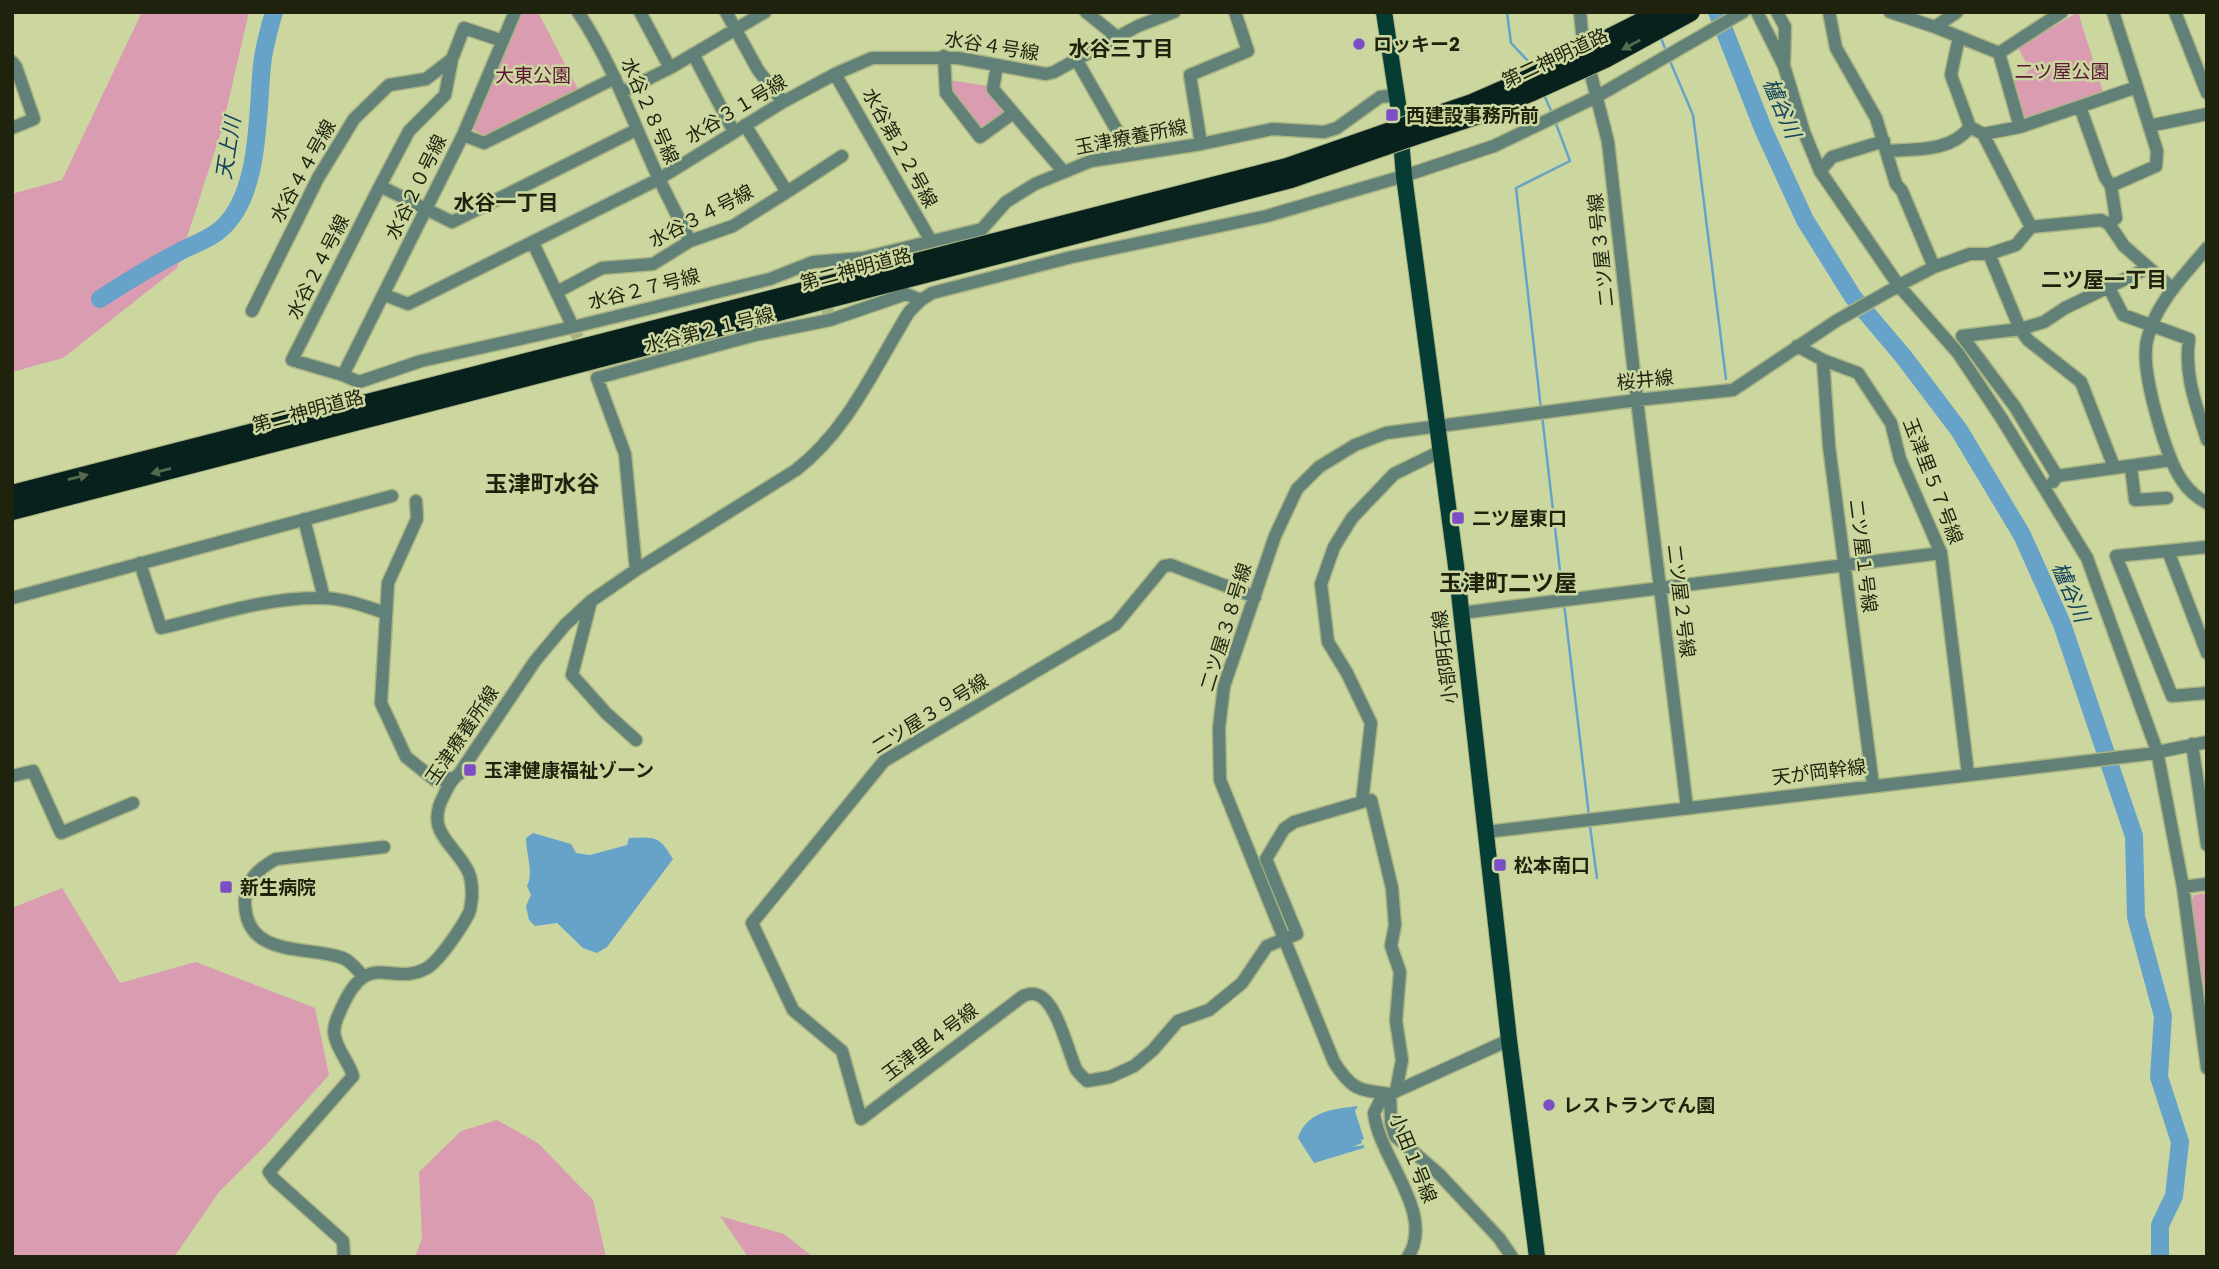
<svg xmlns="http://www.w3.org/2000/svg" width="2219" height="1269" font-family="Poppins,'Noto Sans JP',sans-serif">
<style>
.green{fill:#d99cb0}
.water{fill:#67a2c8}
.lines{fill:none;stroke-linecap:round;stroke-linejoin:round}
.stream{stroke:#67a2c8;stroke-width:2.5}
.river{stroke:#67a2c8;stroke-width:18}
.minor-tunnel{stroke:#a9b382;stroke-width:12;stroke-dasharray:12 6;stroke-linecap:butt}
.minor-casing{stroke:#a9b382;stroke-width:15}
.major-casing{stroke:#a9b382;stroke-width:18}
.highway-casing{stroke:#a9b382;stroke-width:20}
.minor{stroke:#618078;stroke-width:12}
.major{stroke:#053c33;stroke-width:16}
.highway{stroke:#08211c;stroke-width:18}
.highway-bridge-casing{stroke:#a9b382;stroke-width:20;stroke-linecap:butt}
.highway-bridge{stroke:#08211c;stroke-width:18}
.oneway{fill:#566a50}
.poi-dot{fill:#7c4ec6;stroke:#cbd79f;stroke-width:2.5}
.labels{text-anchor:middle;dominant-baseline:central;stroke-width:5;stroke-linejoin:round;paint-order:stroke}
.poi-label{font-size:19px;font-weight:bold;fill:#1f230e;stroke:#cbd79f;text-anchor:start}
.street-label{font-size:19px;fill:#1f230e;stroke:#cbd79f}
.park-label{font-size:19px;fill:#611537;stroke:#cbd79f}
.neighbourhood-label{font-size:21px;font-weight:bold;fill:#1f230e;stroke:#cbd79f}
.water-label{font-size:21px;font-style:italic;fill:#14435e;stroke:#cbd79f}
.quarter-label{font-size:23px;font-weight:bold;fill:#1f230e;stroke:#cbd79f}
</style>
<rect width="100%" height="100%" fill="#cbd79f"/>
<path class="green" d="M142 12H249L222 129 177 268 63 358 12 372V194L62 180Z
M522 12H538L579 91 486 137 473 129Z
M2078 12 2103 92 2027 120 2022 116 2012 82 2030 70 2018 48Z
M949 80 988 86 987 91 1004 114 983 129 979 130 952 93Z
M62 888 120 983 196 962 315 1008 329 1075 265 1146 219 1192 174 1257H12V908Z
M2207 893V1007L2191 901 2194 895Z
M497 1120 538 1143 593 1200 606 1257H415L422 1238 419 1172 461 1131Z
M720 1216 784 1234 813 1257H748Z"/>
<path class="water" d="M533 833 571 844 576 853 590 855 627 845 629 838C656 837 659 836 673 859L607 947 597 953 583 948 557 923 535 926 529 920 526 906 531 895 527 886C534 872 526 854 526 838Z
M1358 1106 1355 1111 1364 1139 1361 1140 1362 1143 1352 1147 1364 1145V1148L1314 1163 1298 1138C1307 1111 1333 1109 1358 1106Z"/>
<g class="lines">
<path class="stream" d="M1507 12 1511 43 1529 62 1533 70
M1661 38 1666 51
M1670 61 1693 115 1726 379
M1544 95 1553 115
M1541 409 1516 188 1570 161 1555 121
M1542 415 1563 597
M1564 603 1589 816
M1590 826 1597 878"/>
<path class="river" d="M1717 12 1764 131 1805 220 1853 297 1903 356 1959 430 2022 535 2062 624 2134 836 2136 917 2163 1016 2159 1077 2180 1142 2174 1196 2160 1225V1257
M100 299C126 282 152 266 179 252 193 244 209 240 221 229 261 194 257 113 262 65 264 47 269 29 274 12"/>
<path class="minor-tunnel" d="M819 273 830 320
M573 327 597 378"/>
<g class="minor-casing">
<path id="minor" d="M640 12 670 68
M726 12 758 70 783 102
M1086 12 1117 37
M1580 12 1583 43 1608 142 1637 400 1687 808
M1757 12 1784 66 1804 132 1820 171 1899 286 1958 353 2002 419 2087 558 2157 751 2183 887 2207 1068
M1777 12 1785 27 1784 62
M1829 12 1836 48 1876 118 1896 184 1902 191 1934 267
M1890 12 1935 27 1999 53 2062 12
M2175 12 2207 93
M1935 27 1957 12
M1959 37 1951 75 1970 127 1983 134 2031 227
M1999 53 2020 127 2137 87 2113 12
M693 54 734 132
M944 56 946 93 980 137 1012 114
M1076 59 1131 155
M12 62 16 67 34 119 12 128
M997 65 993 89 1063 171
M835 74 931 241
M622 92 670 68 765 12
M2080 107 2105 177 2111 186 2156 166 2157 151 2137 87
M2149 126 2207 114
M636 130 452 222 380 186 292 360 343 375 359 382 421 361 573 327 770 279 813 262 863 258 982 229 1006 202 1035 184 1091 161 1201 144 1272 129 1324 132 1337 128 1380 97 1396 95
M1983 134 2020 127
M463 135 484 143 615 78
M1201 144 1190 75 1248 51 1235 12
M1887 151C1916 149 1951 152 1970 127
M1820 171 1832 157 1884 141
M380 186 409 131 445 95 452 59 464 28 503 41
M787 192 842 156
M2109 224 2116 218 2111 186
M690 241 659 179 783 102 835 74 872 58H958L1046 74 1054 72 1138 26 1174 12
M533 243 573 327
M2207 248C2187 272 2162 297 2151 327 2149 333 2146 341 2146 348 2143 377 2166 459 2183 482 2189 491 2198 498 2207 503
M1989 254 2020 329 2028 340 2081 382 2114 467
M2109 288 2123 315 2189 339C2184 376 2196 404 2207 440
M557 292 602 268 653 264 690 241 733 226 787 192 745 125
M385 295 408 304 659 179C633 123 613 64 578 12
M252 311 318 178 354 119 389 85 426 79 452 59
M1797 346 1823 360 1829 446 1873 785
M1823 360 1858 373 1891 423 1900 459 1941 553 1968 774
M343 375 463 135 515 12
M2131 467 2135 500 2167 498
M2057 476 2015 407 1962 336 2020 329 2044 322 2065 308 2148 268
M2053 482 2057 476 2171 460
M416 501 417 519 388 583 381 703 406 757 435 780 453 778
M304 519 324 598
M2207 547 2116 556 2172 696 2207 693
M2168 551 2207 653
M140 563 161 628C213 616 267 597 321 598 343 598 365 606 385 613
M636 570 625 454 597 378 755 335 830 320 906 294 921 300
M1255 597 1171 565 1164 566 1116 624 884 761 752 923 793 1010 842 1051 861 1119 1023 996C1026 995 1030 993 1034 994 1056 996 1068 1052 1076 1069 1079 1074 1083 1077 1087 1081L1110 1077 1134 1066 1153 1050 1178 1021 1209 1010 1242 983 1267 946 1297 934 1266 859 1284 829 1294 822 1362 802 1371 723 1347 673 1328 642 1321 584 1334 547 1352 518 1394 474 1441 451
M12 598 392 496
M591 601 572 675 606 713 636 740
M1461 613 1941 553
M2192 744 2207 845
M12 776 33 771 61 833 133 803
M1362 802 1371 800 1392 888 1395 925 1391 946 1400 972 1396 1021 1402 1060 1396 1091
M1486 832 2148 754 2207 742
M2183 887 2207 884
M363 976C357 970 352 962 343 958 306 945 243 959 245 899 246 879 260 868 276 859L384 847
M344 1257 343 1241 274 1179 269 1172 353 1076C349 1062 338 1051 335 1037 332 1027 338 1016 342 1007 369 947 391 988 427 968 440 960 462 927 469 913 471 909 471 902 472 897 472 888 472 879 468 871 454 843 424 832 444 795 448 787 451 779 459 774L535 661 565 625 591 601 636 570 796 470C848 430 875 367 909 312L921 300 932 293 1072 257 1267 216 1404 176 1494 146 1596 97 1743 12
M1408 1257C1436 1213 1379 1159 1374 1113L1380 1101 1390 1094 1509 1040
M1512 1257 1499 1238 1439 1174 1395 1136 1391 1122 1390 1094C1358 1090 1352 1090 1334 1062L1220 780 1219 728 1224 686 1275 536 1297 489 1319 467 1355 445 1386 433 1637 400 1733 390 1836 321 1907 281 1934 267 1970 254H1989L2016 245 2031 227 2101 220 2109 224 2124 246 2173 289"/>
</g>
<g class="major-casing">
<path id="major" d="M1384 12 1398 104 1404 176 1456 566 1509 1040 1537 1257"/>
</g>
<g class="highway-casing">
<path id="highway" d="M1413 123 1472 103 1527 79
M1415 136 1479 115 1532 92
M12 494 1287 167 1385 133
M12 511 1291 179 1386 146"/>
</g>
<use href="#minor" class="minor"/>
<use href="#major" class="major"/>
<use href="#highway" class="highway"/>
<g class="highway-bridge-casing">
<path id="highway-bridge" d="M1527 79 1660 12
M1532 92 1605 59 1691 12
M1385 133 1413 123
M1386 146 1415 136"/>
</g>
<use href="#highway-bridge" class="highway-bridge"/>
</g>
<defs><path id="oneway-solid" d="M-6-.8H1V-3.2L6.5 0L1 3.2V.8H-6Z" transform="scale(1.75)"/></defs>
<g class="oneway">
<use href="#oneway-solid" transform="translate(1631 45) rotate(152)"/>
<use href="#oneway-solid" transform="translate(161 471) rotate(165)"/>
<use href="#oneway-solid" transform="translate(78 477) rotate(-14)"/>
</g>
<g class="poi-dot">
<circle cx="1359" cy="44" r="7"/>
<rect x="1385" y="108" width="14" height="14" rx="3.5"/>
<rect x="1451" y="511" width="14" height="14" rx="3.5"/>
<rect x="463" y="763" width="14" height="14" rx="3.5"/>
<rect x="1493" y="858" width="14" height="14" rx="3.5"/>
<rect x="219" y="880" width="14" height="14" rx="3.5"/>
<circle cx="1549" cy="1105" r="7"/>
</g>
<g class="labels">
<g class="poi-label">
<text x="1373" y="44">ロッキー2</text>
<text x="1406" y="115">西建設事務所前</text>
<text x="1472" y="518">二ツ屋東口</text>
<text x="484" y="770">玉津健康福祉ゾーン</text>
<text x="1514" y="865">松本南口</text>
<text x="240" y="887">新生病院</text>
<text x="1563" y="1105">レストランでん園</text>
</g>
<g class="street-label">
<text transform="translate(992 46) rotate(9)">水谷４号線</text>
<text transform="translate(1555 58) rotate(-25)">第二神明道路</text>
<text transform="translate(736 109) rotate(-31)">水谷３１号線</text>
<text transform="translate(650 111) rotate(66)">水谷２８号線</text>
<text transform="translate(1131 137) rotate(-11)">玉津療養所線</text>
<text transform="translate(900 148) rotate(61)">水谷第２２号線</text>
<text transform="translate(303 171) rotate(-61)">水谷４４号線</text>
<text transform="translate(416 187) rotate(-64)">水谷２０号線</text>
<text transform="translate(701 216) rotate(-27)">水谷３４号線</text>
<text transform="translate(1601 250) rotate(-96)">二ツ屋３号線</text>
<text transform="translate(318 267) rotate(-63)">水谷２４号線</text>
<text transform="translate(856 269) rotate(-15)">第二神明道路</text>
<text transform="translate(644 289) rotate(-14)">水谷２７号線</text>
<text transform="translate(709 330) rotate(-14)">水谷第２１号線</text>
<text transform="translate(1645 380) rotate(-6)">桜井線</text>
<text transform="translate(308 411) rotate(-15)">第二神明道路</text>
<text transform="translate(1933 481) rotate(69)">玉津里５７号線</text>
<text transform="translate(1863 556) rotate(83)">二ツ屋１号線</text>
<text transform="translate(1681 601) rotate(83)">二ツ屋２号線</text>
<text transform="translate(1226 627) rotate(-73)">二ツ屋３８号線</text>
<text transform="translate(1445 657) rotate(-97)">小部明石線</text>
<text transform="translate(930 714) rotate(-32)">二ツ屋３９号線</text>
<text transform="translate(462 735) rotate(-56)">玉津療養所線</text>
<text transform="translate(1819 772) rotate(-7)">天が岡幹線</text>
<text transform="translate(930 1042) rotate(-37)">玉津里４号線</text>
<text transform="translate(1413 1158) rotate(68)">小田１号線</text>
</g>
<g class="park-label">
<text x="2062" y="71">二ツ屋公園</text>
<text x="533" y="75">大東公園</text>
</g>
<g class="neighbourhood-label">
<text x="1121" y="48">水谷三丁目</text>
<text x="506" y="202">水谷一丁目</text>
<text x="2104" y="279">二ツ屋一丁目</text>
</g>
<g class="water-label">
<text transform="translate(1782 108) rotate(67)">櫨谷川</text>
<text transform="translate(228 148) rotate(-81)">天上川</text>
<text transform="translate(2071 592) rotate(67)">櫨谷川</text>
</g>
<g class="quarter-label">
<text x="542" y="484">玉津町水谷</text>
<text x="1508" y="583">玉津町二ツ屋</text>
</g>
</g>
<rect width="2219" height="1269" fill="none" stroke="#1f230e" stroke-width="28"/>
</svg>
